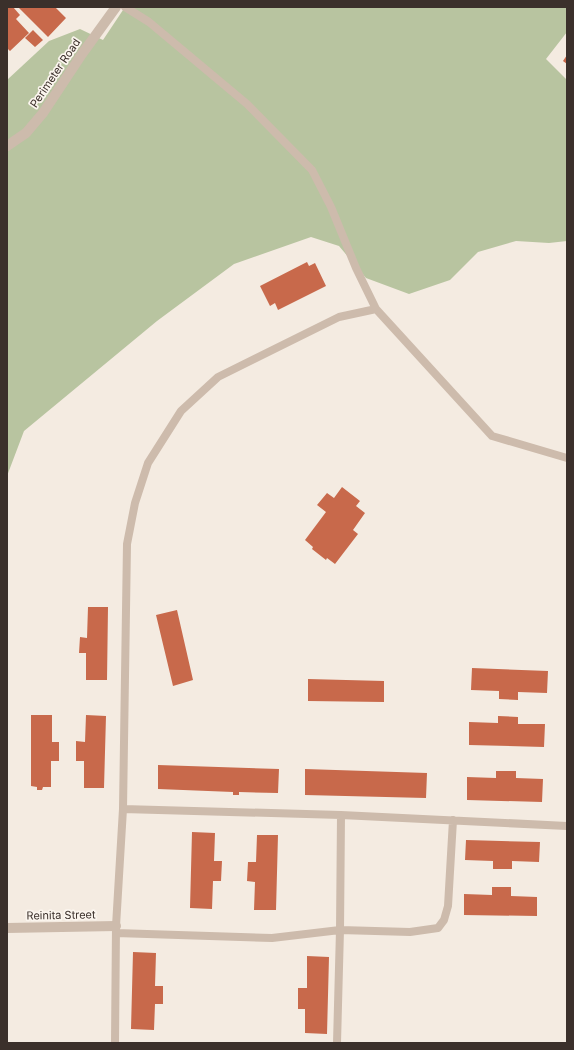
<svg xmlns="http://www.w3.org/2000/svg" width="574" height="1050" font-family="Inter,sans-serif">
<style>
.green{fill:#b8c4a0}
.building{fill:#c8694b}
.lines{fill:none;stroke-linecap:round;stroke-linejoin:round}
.lane{stroke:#cdbbac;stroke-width:8}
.street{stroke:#cdbbac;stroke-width:10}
.labels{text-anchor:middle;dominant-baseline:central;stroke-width:3.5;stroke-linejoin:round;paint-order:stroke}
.street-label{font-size:11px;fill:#3b302b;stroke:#fbf5ee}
</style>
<rect width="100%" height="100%" fill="#f4ebe1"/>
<path class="green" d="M125 7H567V32L546 59 567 80V241L549 243 516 241 478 252 450 280 409 294 366 278 339 246 311 237 234 264 157 321 24 431 7 476V80L49 41 80 29 103 40Z"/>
<path class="building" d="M7 7H13L20 15 16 19 29 33 10 51 7 48Z
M18 7H55L66 18 48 37Z
M33 30 43 40 35 47 25 38Z
M567 55V64L563 61Z
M307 262 309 266 315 263 326 286 278 310 275 303 270 306 260 286Z
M342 487 360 501 356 506 365 513 353 530 358 534 335 564 327 558 326 560 312 549 313 547 305 540 326 512 317 505 327 493 334 498Z
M88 607H108L107 680H86V653H79L80 637 87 638Z
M177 610 193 680 173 686 156 615Z
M472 668 548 671 547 693 518 692V700L499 699V691L471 690Z
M308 679 384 681V702L308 701Z
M31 715H52V742H59V761H51V787H43L42 790H37V787L31 786Z
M86 715 106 716 104 788H84V761H76V741L85 742Z
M498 716 518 717V724H545L544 747 469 745V722L498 723Z
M158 765 279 769 278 793 239 792V795H233V792L158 789Z
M305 769 427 773 426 798 305 795Z
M496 771H516V778L543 779 542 802 467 800V777L496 778Z
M192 832 215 833 214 861H222L221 881H213L212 909 190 908Z
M257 835H278L276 910H254L255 882 247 881 248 862H256Z
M466 840 540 842 539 862 512 861V869H493V861L465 860Z
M492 887H511V896L537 897V916L464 915V894L492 895Z
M133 952 156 953 155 986H163V1004H155L154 1030 131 1029Z
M307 956 329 957 327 1034 305 1033V1009H298V988H307Z"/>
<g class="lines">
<path class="lane" d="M125 7 149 22 247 104 312 170 331 207 356 268 376 309
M123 809 341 815 567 826
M116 933 272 938 340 930 410 932 438 928 444 920 448 906 453 820
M115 1043 116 926 123 809 127 544 135 503 148 463 181 411 218 377 339 317 376 309 492 436 567 458
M337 1043 340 930 341 815"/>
<path class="street" d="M7 146 26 133 43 113 82 54 116 7
M7 928 116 926"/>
</g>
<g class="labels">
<g class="street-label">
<text transform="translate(55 73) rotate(-56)">Perimeter Road</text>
<text transform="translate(61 915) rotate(-1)">Reinita Street</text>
</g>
</g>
<rect width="574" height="1050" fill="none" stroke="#3b302b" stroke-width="16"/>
</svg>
